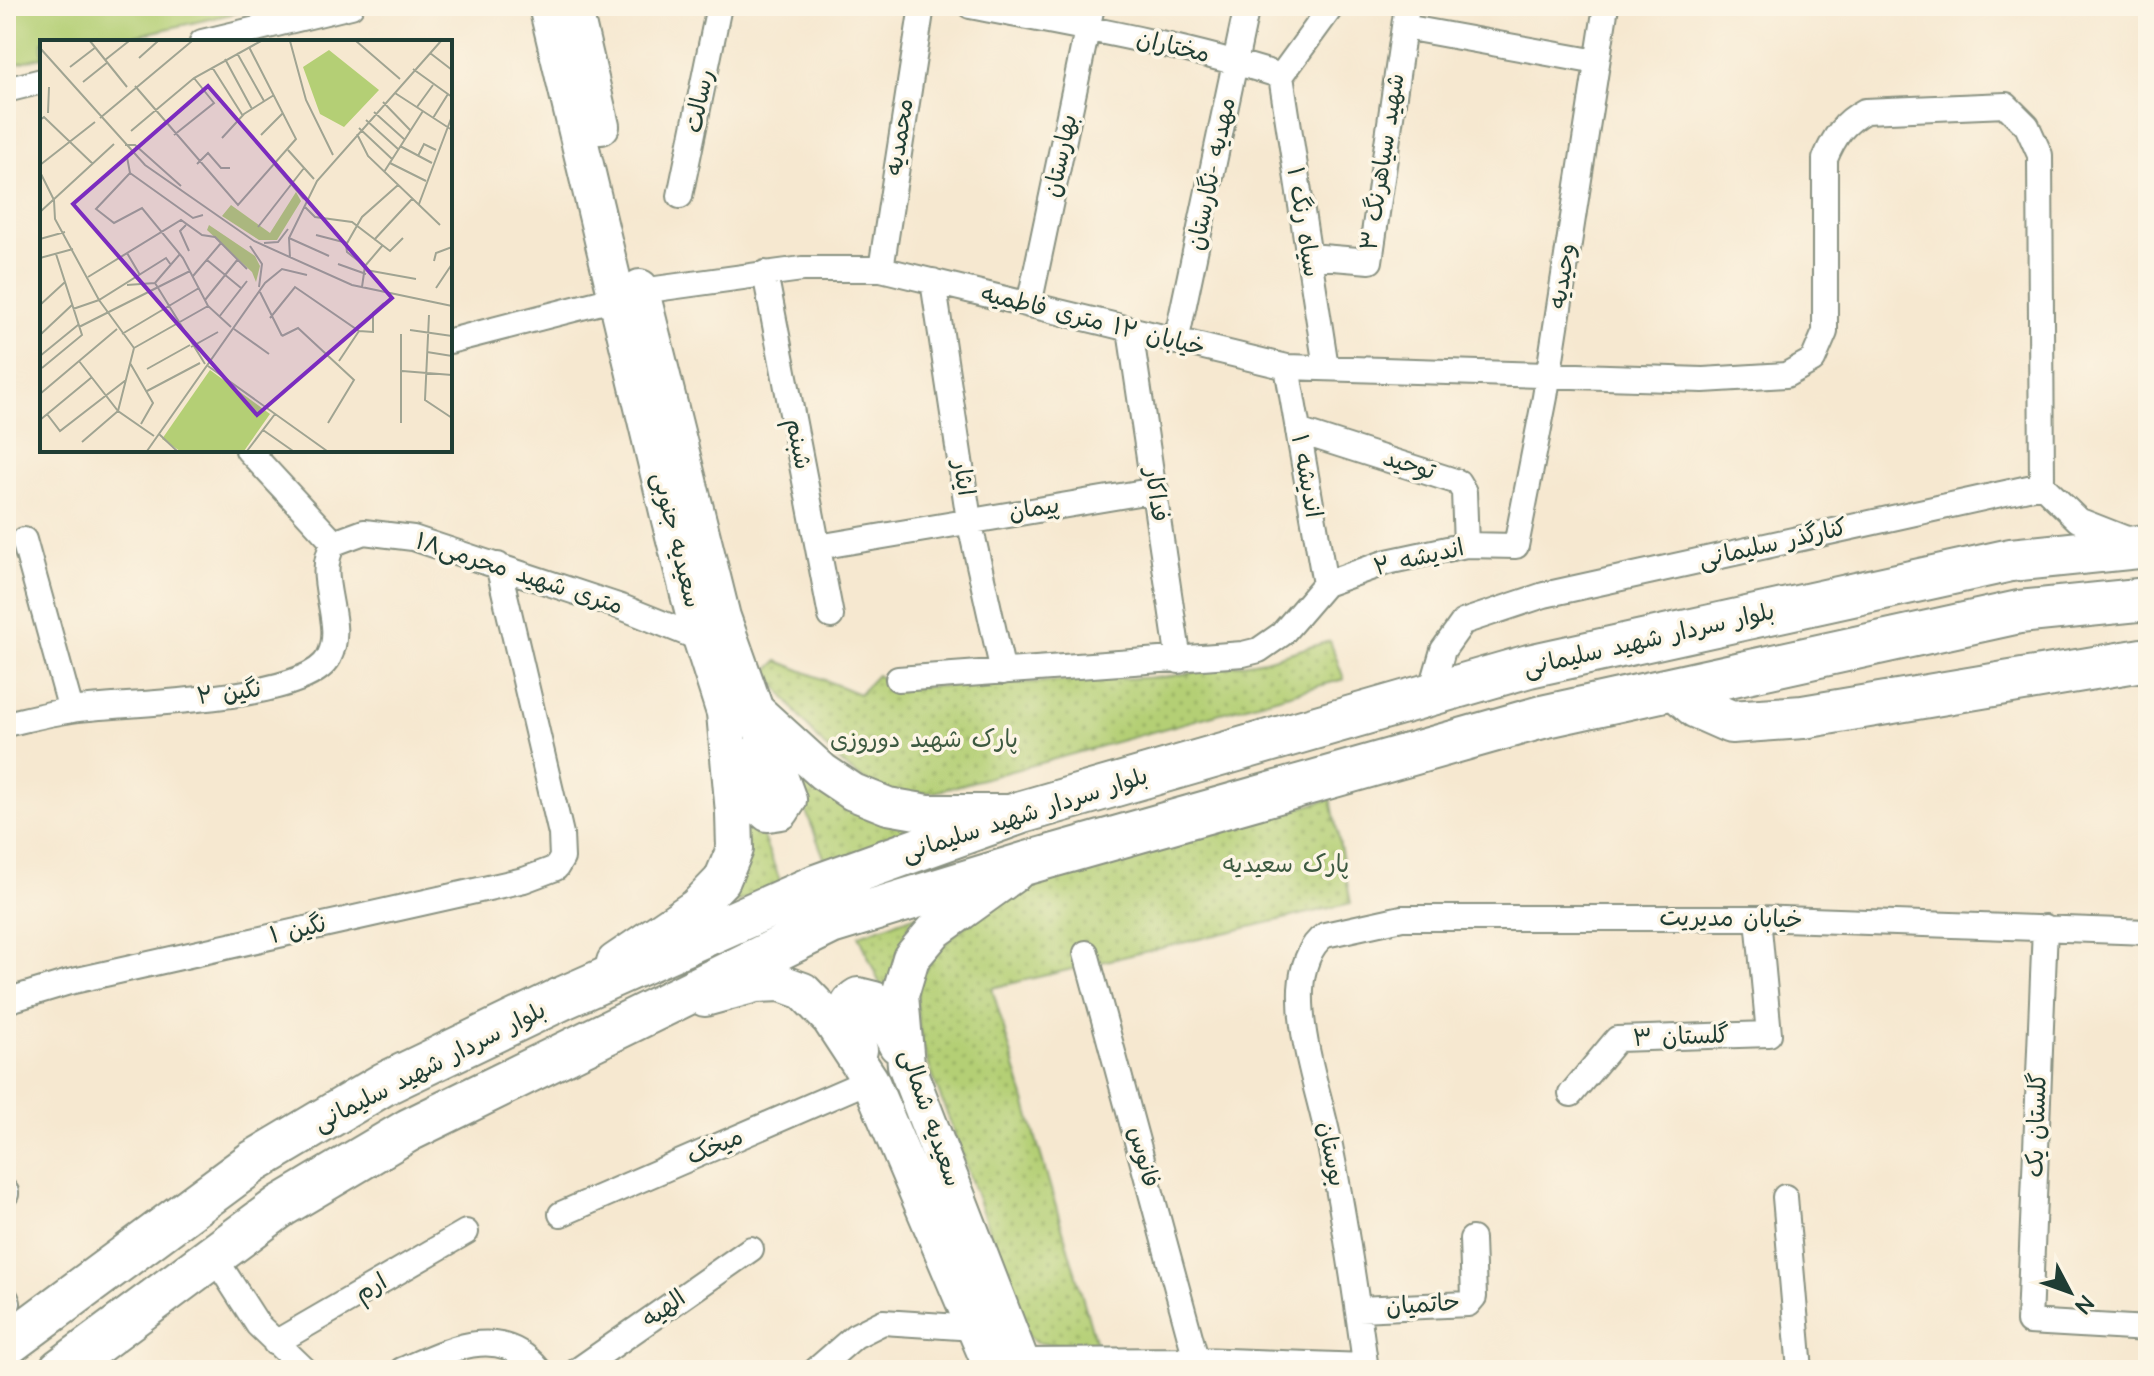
<svg xmlns="http://www.w3.org/2000/svg" width="2154" height="1376" font-family="'Architects Daughter','Playpen Sans Arabic',sans-serif">
<style>
.green{fill:url(#green-dots);stroke:#6a8654;stroke-width:2}
.pitch{fill:#b4cf75;stroke:#6a8654;stroke-width:2}
.lines{fill:none;stroke-linecap:round;stroke-linejoin:round}
.minor-casing{stroke:#8a9282;stroke-width:28}
.secondary-casing{stroke:#8a9282;stroke-width:40}
.trunk-casing{stroke:#8a9282;stroke-width:46}
.minor{stroke:#fff;stroke-width:24}
.secondary{stroke:#fff;stroke-width:36}
.trunk{stroke:#fff;stroke-width:42}
.labels{text-anchor:middle;dominant-baseline:central;stroke-width:7;stroke-linejoin:round;paint-order:stroke}
.street-label{font-size:24px;fill:#1f3d34;stroke:#fcf5e5}
.park-label{font-size:24px;fill:#3d5a41;stroke:#fcf5e5}
.inset-road{fill:none;stroke:#a0a492;stroke-width:2}
.view{fill:#7b2cbf;fill-opacity:0.15;stroke:#7b2cbf;stroke-width:4}
.inset-edge{fill:none;stroke:#1f3d34;stroke-width:4}
</style>
<defs>
<pattern id="green-dots" width="8" height="8" patternUnits="userSpaceOnUse" patternTransform="scale(2)"><rect width="8" height="8" fill="#b4cf75"/><path d="M2 2h.1M6 6h.1" fill="none" stroke="#92a961" stroke-width="1.8" stroke-linecap="round"/></pattern>
</defs>
<rect width="100%" height="100%" fill="#fcf5e5"/>
<filter id="ink" filterUnits="userSpaceOnUse"><feTurbulence type="fractalNoise" baseFrequency=".0125" numOctaves="2"/><feDisplacementMap in="SourceGraphic" scale="16" xChannelSelector="R" yChannelSelector="G"/><feConvolveMatrix kernelMatrix="1 2 1 2 8 2 1 2 1" color-interpolation-filters="sRGB"/></filter>
<filter id="wash" filterUnits="userSpaceOnUse"><feTurbulence type="fractalNoise" baseFrequency=".006" numOctaves="4" result="noise"/><feDisplacementMap in="SourceGraphic" scale="32" xChannelSelector="R" yChannelSelector="G"/><feGaussianBlur stdDeviation="1.8" result="paint"/><feColorMatrix in="noise" values="0 0 0 0 0 0 0 0 0 0 0 0 0 0 0 0 0 1.4 0 .05"/><feComposite in="paint" operator="in"/></filter>
<g filter="url(#wash)">
<rect width="100%" height="100%" fill="#f6e8d0"/>
<path class="green" d="M1330 641 1344 679 935 792C923 792 908 796 897 793 836 778 803 719 766 672L778 661 859 694 877 675 896 688 1166 677 1265 660Z
M782 750 943 824 827 865Z
M739 776 781 883 693 922Z
M1331 799 1351 903 992 988 1097 1347 1036 1343 1026 1334C1001 1265 977 1196 952 1127 938 1088 915 1041 917 998 919 946 1003 896 1046 879Z
M958 901 888 1003 859 935Z"/>
<path class="pitch" d="M6 6H266L109 42H42V57L6 66Z"/>
</g>
<g filter="url(#ink)">
<g class="lines">
<g class="minor-casing">
<path id="minor" d="M970 6C1074 26 1180 44 1281 76
M1404 27 1597 62
M202 42 351 6
M1281 76 1326 367
M1281 76 1332 6
M6 90 42 81
M680 196 719 6
M1309 256 1370 261 1407 6
M881 269 922 6
M765 273 831 616
M933 281 969 520 1003 672
M641 291 802 269H881L1287 367 1703 380 1786 375 1813 360 1825 332V159C1834 137 1844 122 1865 111L2006 105 2027 126 2040 155 2042 485
M1029 305 1092 6
M1130 330 1179 661
M450 341 617 298
M1176 342 1247 6
M1287 367 1325 584
M1298 431 1458 482 1464 492 1466 545
M248 450 334 543
M2042 485 2078 520 2129 540
M24 540 71 710
M334 543 364 532 413 538 624 608 701 639
M818 547 1156 490
M898 679 1243 654 1259 650 1282 634 1325 584 1387 562 1466 545 1516 546 1545 397 1606 6
M1430 695 1443 650 1463 622 1544 595 2042 485
M6 724C28 719 50 713 72 710 124 702 305 703 329 657 347 622 312 577 334 543
M2045 927 2029 1322 2148 1329
M1086 953 1199 1370
M6 1001 69 982 524 880 556 868 562 858 561 834 498 565
M1571 1094 1617 1039 1769 1034 1758 918
M6 1192V1194
M1785 1197 1800 1370
M561 1214 870 1080
M213 1255 258 1325 305 1370
M6 1298 8 1303
M1359 1309 1468 1304 1474 1297 1472 1239
M275 1343 466 1232
M1020 1361 1199 1360 1365 1366
M402 1370C449 1350 500 1322 539 1370
M578 1370 751 1249
M816 1370 855 1336 883 1322 975 1328
M1366 1370C1356 1295 1345 1220 1330 1146 1320 1095 1299 1040 1301 989 1302 970 1309 945 1325 935L1402 918H1758L2148 932"/>
</g>
<g class="secondary-casing">
<path id="secondary" d="M547 6 670 520 696 622 725 713 734 813 735 849 722 880 696 907 615 962
M573 6 601 126
M640 288 722 617 755 710 823 772 853 792 888 806 928 813H1005
M741 756 761 807 768 813 781 811 788 800 758 719
M1015 873 934 931 911 958 900 995 906 1065 1024 1370
M705 998 756 984 781 983 803 991 830 1019 870 1080 993 1370
M859 1050C853 1032 837 1008 858 996L874 1000 897 1045"/>
</g>
<g class="trunk-casing">
<path id="trunk" d="M1675 688 1697 707 1731 722 1803 717 2148 659
M6 1345 253 1162 384 1084 563 998 816 886 1022 812 1529 666 2011 560 2148 546
M60 1370 281 1206 409 1130 831 923 1027 863 1542 717 2019 612 2148 599"/>
</g>
<use href="#minor" class="minor"/>
<use href="#secondary" class="secondary"/>
<use href="#trunk" class="trunk"/>
</g>
</g>
<g class="labels">
<g class="street-label">
<text transform="translate(1173 47) rotate(13)">مختاران</text>
<text transform="translate(700 101) rotate(-78)">رسالت</text>
<text transform="translate(900 137) rotate(-81)">محمدیه</text>
<text transform="translate(1061 156) rotate(-78)">بهارستان</text>
<text transform="translate(1383 162) rotate(-81)">شهید سیاهرنگ ۳</text>
<text transform="translate(1212 174) rotate(-78)">مهدیه -نگارستان</text>
<text transform="translate(1303 222) rotate(81)">سیاه رنگ ۱</text>
<text transform="translate(1563 276) rotate(-81)">وحیدیه</text>
<text transform="translate(1093 321) rotate(14)">خیابان ۱۲ متری فاطمیه</text>
<text transform="translate(798 444) rotate(79)">شبنم</text>
<text transform="translate(1409 465) rotate(17)">توحید</text>
<text transform="translate(1306 476) rotate(80)">اندیشه ۱</text>
<text transform="translate(963 478) rotate(81)">ایثار</text>
<text transform="translate(1156 495) rotate(82)">فداکار</text>
<text transform="translate(1034 509) rotate(-9)">پیمان</text>
<text transform="translate(676 540) rotate(76)">سعیدیه جنوبی</text>
<text transform="translate(1773 544) rotate(-13)">کنارگذر سلیمانی</text>
<text transform="translate(1419 558) rotate(-13)">اندیشه ۲</text>
<text transform="translate(519 574) rotate(18)">۱۸متری شهید محرمی</text>
<text transform="translate(1649 640) rotate(-13)">بلوار سردار شهید سلیمانی</text>
<text transform="translate(229 693) rotate(-7)">نگین ۲</text>
<text transform="translate(1025 815) rotate(-18)">بلوار سردار شهید سلیمانی</text>
<text transform="translate(1731 919) rotate(1)">خیابان مدیریت</text>
<text transform="translate(298 930) rotate(-13)">نگین ۱</text>
<text transform="translate(1681 1037) rotate(-2)">گلستان ۳</text>
<text transform="translate(430 1067) rotate(-27)">بلوار سردار شهید سلیمانی</text>
<text transform="translate(930 1118) rotate(71)">سعیدیه شمالی</text>
<text transform="translate(2037 1125) rotate(-88)">گلستان یک</text>
<text transform="translate(715 1147) rotate(-23)">میخک</text>
<text transform="translate(1331 1154) rotate(79)">بوستان</text>
<text transform="translate(1143 1157) rotate(75)">فانوس</text>
<text transform="translate(371 1288) rotate(-30)">ارم</text>
<text transform="translate(1423 1305) rotate(-4)">حاتمیان</text>
<text transform="translate(664 1309) rotate(-35)">الهیه</text>
</g>
<g class="park-label">
<text x="924" y="740">پارک شهید دوروزی</text>
<text x="1286" y="865">پارک سعیدیه</text>
</g>
</g>
<g transform="translate(40 40)">
<rect width="412" height="412" fill="#f6e8d0"/>
<path d="M289 10 339 50 304 87 280 74 263 27ZM256 152 261 161 237 200H219L182 176 191 165 230 193ZM169 185 215 216 220 226 216 242 212 232 167 190Z" fill="#b4cf75"/>
<path d="M170 330 230 374 204 411H140L122 399Z" fill="#b4cf75"/>
<path class="inset-road" d="M50 1 87 47M250 1 266 60 293 115M316 1 360 39M0 8 105 125 214 201 312 245 412 266M197 13 224 61M390 13 412 30M99 18 118 1M185 19 212 69M65 20 89 1M30 27 56 7M172 27 203 76M373 29 412 57M43 42 68 22M95 46 198 165 256 99 209 7M355 53 412 90M343 62 370 90M377 67 393 45M334 72 364 99M8 73 9 47M60 78 152 1M393 78 408 54M0 80 4 77 53 124M326 80 358 109M319 88 352 119M91 91 154 38 221 1M317 94 328 116 400 185M134 95 174 63 154 38M221 95 243 73M182 98 204 74 234 55M85 105H95L141 146M360 106 392 123M248 110 274 139M378 116 384 104 396 110M87 117 90 133 153 178 163 175M350 123 386 141M157 124 168 113 181 128H190M0 125 55 82M235 125 264 159M0 132 14 160 15 179 59 260 94 308M344 132 383 71M90 133 56 169 74 183 102 168 143 218 168 266 191 287M379 164 412 76M264 166 275 177 312 182 350 211 363 198M0 172 74 104M146 185 140 191 149 211M218 187 264 128M276 195 307 203M249 198 289 216M0 199 25 192M334 200 372 159M224 203 238 202 248 189M210 206 222 224 219 247M87 213 100 235M0 218 33 209M250 218 249 198 277 141 401 1M167 220 201 248M394 221 396 213 412 207M298 224 326 234M325 226 307 212 306 205 322 177 358 145M326 230 376 239M153 236 181 203M48 237 141 180 162 195 175 197 207 229M115 243 165 324M115 243 140 214M87 245 115 243M322 247 325 226 342 206M396 248 412 224M220 252 242 296M165 260 198 219M0 265 25 242M33 269 59 260 126 218 131 225M389 275 385 360 412 378M179 277 207 241M230 278 255 247 319 291 333 292V273L344 263M39 287 150 231M194 289 229 314M370 290 412 296M82 294 159 248M361 294V383M0 295 32 265M242 296 258 288 314 340 288 383M151 307 178 292M94 308 168 266M387 312 412 316M0 316 38 285M39 321 78 371 114 396M299 321 319 291M90 323 113 363 101 384M168 326 287 411M2 328 42 295 16 214M107 329 150 305M362 331 412 335M107 351 160 323M0 354 77 289M78 371 94 308M7 374 20 391 86 340M0 380 52 337M223 390 253 411M119 394 137 411M42 402 78 371M107 411 225 243 242 229 267 235M207 411 235 374"/>
<path class="view" d="M168 46 352 258 217 375 33 164Z"/>
<rect width="412" height="412" class="inset-edge"/>
</g>
<rect width="2154" height="1376" fill="none" stroke="#fcf5e5" stroke-width="32"/>
<g transform="translate(2070 1292) rotate(131)" stroke="#fcf5e5" stroke-width="6" paint-order="stroke">
<path d="M0-6L14 30L0 20L-14 30Z" fill="#1f3d34"/>
<text y="-12" font-size="22" font-weight="bold" text-anchor="middle" fill="#1f3d34">N</text>
</g>
</svg>
